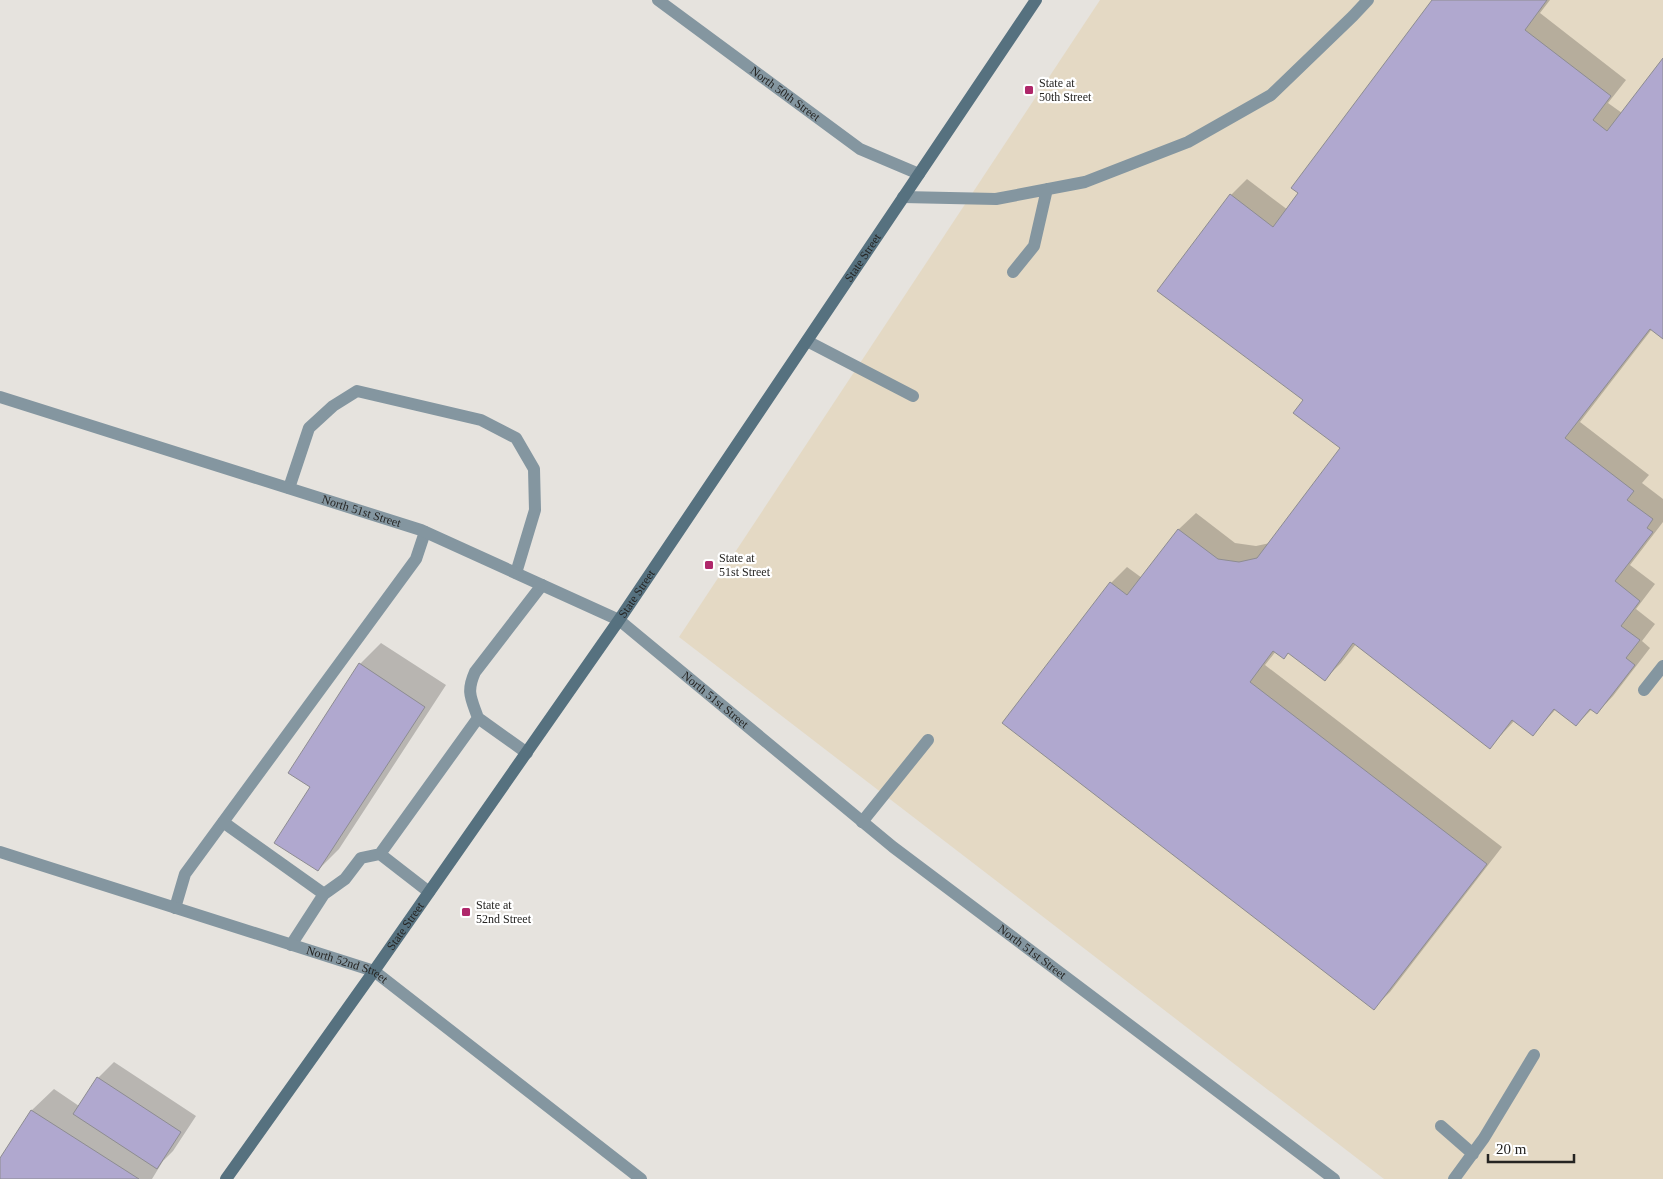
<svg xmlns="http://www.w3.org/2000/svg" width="1663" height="1179" font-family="Georgia,serif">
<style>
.education{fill:#e4d9c4}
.shadow{fill:#0003}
.building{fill:#b0a8cf;stroke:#8d8c91}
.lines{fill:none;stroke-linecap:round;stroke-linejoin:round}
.service{stroke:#8496a0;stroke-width:12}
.minor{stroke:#8496a0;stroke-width:12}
.secondary{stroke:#56717f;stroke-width:12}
.poi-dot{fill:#af276a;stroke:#fff;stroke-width:2}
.labels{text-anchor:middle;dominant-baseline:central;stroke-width:4.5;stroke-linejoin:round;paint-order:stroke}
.poi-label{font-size:12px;fill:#252422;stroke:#fff;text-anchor:start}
.street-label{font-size:12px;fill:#252422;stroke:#fff}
</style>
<rect width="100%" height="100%" fill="#e6e3de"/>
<path class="education" d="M1100 0H1663V1179H1384L679 637Z"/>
<path class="shadow" d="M1433 0H1550L1540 13 1626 80 1608 103 1622 113 1663 60V338L1652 329 1580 422 1649 475 1642 483 1663 499V522L1630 565 1655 584 1636 609 1655 624 1642 641 1650 648 1613 696 1597 713 1592 709 1576 725 1556 709 1533 734 1515 720 1490 747 1356 644 1341 663 1324 680 1289 652 1284 657 1276 651 1265 665 1502 847 1390 992 1374 1008 1111 583 1127 567 1142 578 1179 529 1196 513 1235 543 1256 546 1270 543 1341 448 1305 400 1231 195 1247 179 1288 210Z
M381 643 446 685 339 849 318 870 312 787 360 664Z
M114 1062 196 1116 173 1151 163 1161 152 1179H0V1161L32 1110 54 1089 79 1106 98 1078Z"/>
<path class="building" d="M1432 0H1547L1525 30 1611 96 1593 120 1607 131 1663 58V339L1650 329 1565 438 1634 491 1627 500 1653 519 1647 528 1653 532 1615 581 1640 601 1621 626 1640 640 1626 658 1635 665 1597 714 1590 709 1576 726 1554 709 1533 736 1512 720 1490 749 1353 643 1325 681 1288 653 1284 659 1273 651 1250 682 1487 864 1374 1010 1002 723 1110 582 1127 595 1178 529 1218 559 1239 562 1257 558 1340 448 1293 413 1303 400 1157 291 1230 194 1273 227 1298 193 1291 188Z
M359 663 425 707 318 871 274 843 310 787 288 773Z
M97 1077 181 1132 157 1169 73 1114Z
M31 1110 139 1179H0V1158Z"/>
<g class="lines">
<path class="service" d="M903 197 996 199 1085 182 1188 142 1271 95 1353 16 1368 0
M1013 272 1034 246 1047 189
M807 341 913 396
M289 488 309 428 333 406 357 391 481 420 516 438 534 469 535 510 516 573
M1644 690 1663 666
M478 718C471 698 466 692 475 672L542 585
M223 822 324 894 291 945
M862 822 928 740
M429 892 380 854 478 718 527 753
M324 894 345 879 361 858 380 854
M175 908 185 874 416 559 425 532
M1441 1126 1473 1154
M1454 1179 1484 1138 1534 1055"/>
<g class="minor">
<path id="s1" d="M658 0 860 149 919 174"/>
<path id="s2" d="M0 397 421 530 619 620 893 847 1334 1179"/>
<path id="s3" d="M0 852 374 971 641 1179"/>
</g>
<path class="secondary" id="s4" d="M226 1179 374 971 619 620 1036 0"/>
</g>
<g class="poi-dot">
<rect x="1024" y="85" width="10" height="10" rx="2.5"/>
<rect x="704" y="560" width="10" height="10" rx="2.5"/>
<rect x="461" y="907" width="10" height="10" rx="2.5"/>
</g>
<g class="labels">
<g class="poi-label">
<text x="1039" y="83">State at<tspan x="1039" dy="14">50th Street</tspan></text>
<text x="719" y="558">State at<tspan x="719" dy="14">51st Street</tspan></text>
<text x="476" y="905">State at<tspan x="476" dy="14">52nd Street</tspan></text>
</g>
<g class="street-label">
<text stroke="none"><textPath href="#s1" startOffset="158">North 50th Street</textPath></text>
<text stroke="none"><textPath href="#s4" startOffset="1120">State Street</textPath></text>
<text stroke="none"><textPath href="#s2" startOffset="379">North 51st Street</textPath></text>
<text stroke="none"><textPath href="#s4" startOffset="715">State Street</textPath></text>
<text stroke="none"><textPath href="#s2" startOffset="784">North 51st Street</textPath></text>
<text stroke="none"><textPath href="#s4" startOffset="310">State Street</textPath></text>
<text stroke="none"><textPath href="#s2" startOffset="1189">North 51st Street</textPath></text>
<text stroke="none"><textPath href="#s3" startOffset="365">North 52nd Street</textPath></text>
</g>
</g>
<path d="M1488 1154v8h86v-8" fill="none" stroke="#252422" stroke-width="2.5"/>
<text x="1496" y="1154" font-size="15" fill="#252422" stroke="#ffffff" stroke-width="4" paint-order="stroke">20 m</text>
</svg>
